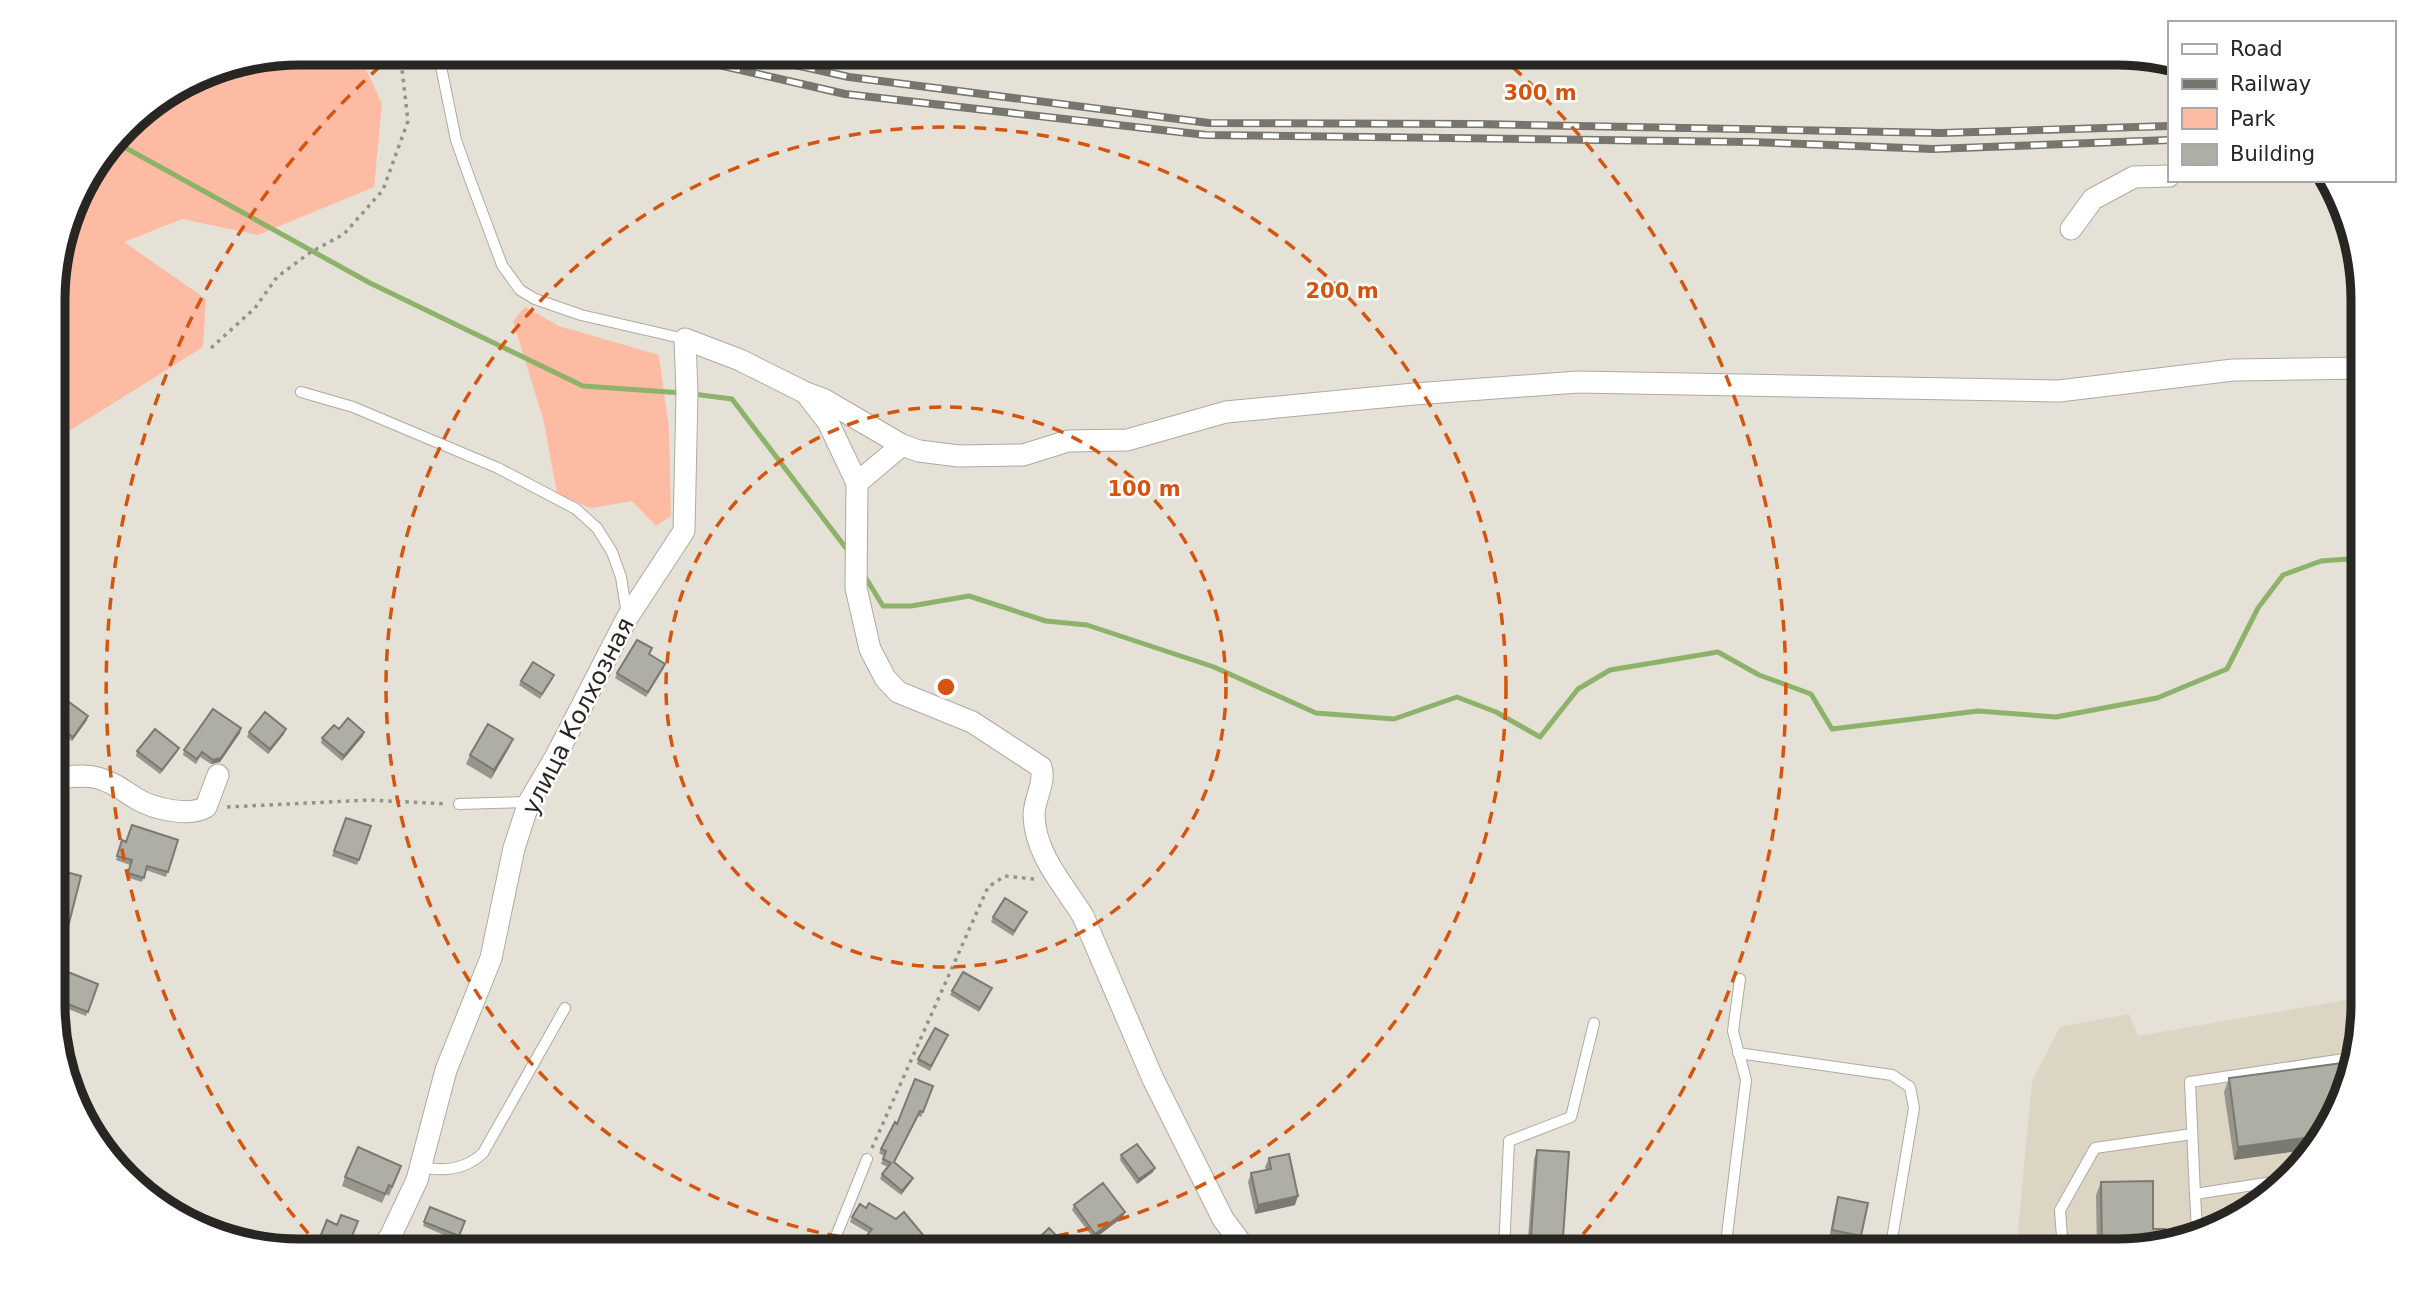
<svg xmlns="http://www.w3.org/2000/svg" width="2416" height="1304" font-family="'DejaVu Sans',sans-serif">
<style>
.built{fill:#ddd5c4}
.green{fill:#febba3}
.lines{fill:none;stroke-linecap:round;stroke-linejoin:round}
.stream{stroke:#8db26a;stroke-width:5}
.lane-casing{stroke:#afaaa0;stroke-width:12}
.street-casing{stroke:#afaaa0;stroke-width:23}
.path{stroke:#95928a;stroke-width:3.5;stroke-dasharray:3.5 5;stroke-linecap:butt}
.lane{stroke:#fff;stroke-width:10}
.street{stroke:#fff;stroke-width:21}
.rail-casing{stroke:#78756e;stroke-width:8}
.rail{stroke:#fff;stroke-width:5;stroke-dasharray:16;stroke-linecap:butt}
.wall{fill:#96968d}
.shaded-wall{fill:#7a7a73}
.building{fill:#aeaea4;stroke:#7a7a73;stroke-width:2}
.ring{fill:none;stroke:#d5540e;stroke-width:3.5;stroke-dasharray:12 9}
.labels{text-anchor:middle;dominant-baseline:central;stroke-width:5;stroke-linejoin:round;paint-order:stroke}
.street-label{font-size:24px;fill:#282622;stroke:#fff}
.rim{fill:none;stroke:#282622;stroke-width:9}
.centre{fill:#d5540e;stroke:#fff;stroke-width:3.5}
.ring-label{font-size:21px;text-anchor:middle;font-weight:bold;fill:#d5540e;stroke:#fff;stroke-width:5;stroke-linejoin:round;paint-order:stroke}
</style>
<rect width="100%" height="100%" fill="#e5e1d6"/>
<path class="built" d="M2363 997 2338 1114 2253 1210 2132 1251H2016L2032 1081 2060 1027 2129 1014 2138 1036Z"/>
<path class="green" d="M350 53 359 54 382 104 374 187 258 235 182 219 124 242 206 299 203 347 53 441V283L78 190 136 114 205 71 300 53Z
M525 307 559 326 659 355 669 429 671 516 656 526 632 501 591 508 557 494 544 422 513 321Z"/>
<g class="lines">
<path class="stream" d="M115 142 370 283 583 386 683 393
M693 394 732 399 849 552
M864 575 883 606H911L969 596 1046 621 1087 625 1214 667 1316 713 1394 719 1457 697 1496 712 1540 737 1578 689 1610 670 1718 652 1759 675 1811 694 1832 729 1978 711 2056 717 2157 698 2227 669 2258 608 2283 575 2321 561 2362 558"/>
<g class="lane-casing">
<path id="lane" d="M438 52 456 140 471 182 502 265 520 290 535 299 581 315 685 339
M301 392 353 407 498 468 576 509 597 528 612 552 621 577 627 615
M459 804 529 802
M1738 1053 1892 1075 1910 1087 1914 1108 1890 1251
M421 1167C444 1172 465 1170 483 1153L565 1008
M2195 1194 2190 1082 2351 1058
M2197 1229 2195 1194 2279 1181
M830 1251 867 1159
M1504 1251 1509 1141 1571 1117 1594 1023
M1725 1251 1746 1080 1733 1031 1740 979
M2063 1251 2060 1210 2095 1148 2192 1134"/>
</g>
<g class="street-casing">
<path id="street" d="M2071 229 2093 199 2134 177 2169 176
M808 396 828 422 857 483 902 445
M857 483 856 588 870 649 885 678 898 692 972 722 1041 767C1046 782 1034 799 1034 815 1035 855 1064 885 1083 916L1153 1079 1223 1219 1247 1251
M54 778C68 777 84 774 98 778 113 782 124 791 137 799 154 809 189 817 206 807L218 775
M381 1251 391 1235 417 1180 446 1070 491 958 514 848 529 802 556 756 627 618 684 531 687 393 685 339 740 360 804 392 823 399 902 445 919 451 959 456 1023 455 1068 441 1127 440 1226 412 1414 394 1578 382 2059 391 2233 370 2362 368"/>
</g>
<path class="path" d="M211 348 255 308 277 277 311 252 344 234 383 190 408 121 400 52
M227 807 369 800 447 804
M872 1148 988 887 1005 876 1034 879"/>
<use href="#lane" class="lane"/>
<use href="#street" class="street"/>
<g class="rail-casing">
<path id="rail" d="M662 52 845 94 1206 135 1751 142 1933 149 2169 140
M737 52 849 77 1209 123 1478 124 1941 133 2169 126"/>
</g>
<use href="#rail" class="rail"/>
</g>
<path class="wall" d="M649 654 664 668 646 697 615 678 617 673Z
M554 675 552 680 540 699 519 685 521 681Z
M69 702 87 720 72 741 54 729V725Z
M241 728 240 733 220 762 211 764 200 757 196 764 183 755 184 750Z
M339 729 364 732 363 736 342 761 321 743 322 738Z
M249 732 284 734 268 754 247 737Z
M513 739 509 748 491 779 466 764 470 755Z
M179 748 177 752 160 774 136 756 137 751Z
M346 818 371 826 357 865 332 856Z
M122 840 126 842 178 840 166 877 146 870 142 882 126 877 130 865 116 860Z
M1025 916 1013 936 991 922 993 917Z
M98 984 86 1016 55 1004V992Z
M952 991 990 993 979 1012 950 995Z
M946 1039 930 1071 917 1064 918 1059Z
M2350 1062 2234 1160 2224 1092 2229 1078Z
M933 1086 921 1117 918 1116 894 1163 911 1182 901 1195 880 1179 882 1174 888 1167 881 1164 884 1156 879 1153 881 1149 897 1124Z
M1537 1150 1562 1251H1527L1534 1159Z
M1121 1155 1153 1172 1137 1184 1120 1160Z
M1269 1158 1295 1205 1255 1214 1248 1182 1251 1173 1266 1170 1265 1167Z
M401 1166 389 1196 386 1194 382 1203 342 1186 345 1177Z
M2101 1182 2153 1229 2132 1251H2097L2096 1195Z
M1838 1197 1861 1236 1858 1245 1829 1239 1835 1207Z
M1074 1205 1125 1212 1123 1217 1094 1239 1072 1210Z
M430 1207 465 1221 458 1241 423 1226Z
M852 1217 927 1245 922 1249 924 1251H894L869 1233 850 1222Z
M327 1220 346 1251H327L316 1247Z
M1036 1241 1071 1251H1040L1034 1245Z"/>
<path class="shaded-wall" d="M88 716 87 720 72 741 73 737Z
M241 728 240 733 220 762 211 764 213 760Z
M286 729 284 734 268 754 270 749Z
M364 732 363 736 342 761 344 756Z
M513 739 509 748 491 779 494 770Z
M179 748 177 752 160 774 162 770Z
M2319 1136 2306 1150 2234 1160 2238 1147Z
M1155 1168 1153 1172 1137 1184 1139 1179Z
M913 1178 911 1182 901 1195 902 1191Z
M1298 1196 1295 1205 1255 1214 1258 1205Z
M1125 1212 1123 1217 1094 1239 1095 1234Z"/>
<path class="building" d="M637 640 652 648 649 654 665 664 648 692 617 673Z
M533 662 554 675 542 694 521 681Z
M69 702 88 716 73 737 54 724Z
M213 709 241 728 221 758 213 760 202 752 197 759 184 750Z
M265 712 286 729 270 749 249 732Z
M348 718 364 732 344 756 322 738 334 725 339 729Z
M488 724 513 739 494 770 470 755Z
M155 729 179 748 162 770 137 751Z
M346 818 371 826 359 860 334 851Z
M132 825 178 840 168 872 147 866 144 878 128 873 132 860 117 856 122 840 126 842Z
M66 872 81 876 68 927 58 954 54 953V914Z
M1005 898 1027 912 1014 931 993 917Z
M63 970 98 984 88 1012 55 999V992Z
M963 972 992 988 980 1008 952 991Z
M935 1028 948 1035 931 1066 918 1059Z
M55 1030 66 1033 61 1052 55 1037Z
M2350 1062 2338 1114 2319 1136 2238 1147 2229 1078Z
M915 1079 933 1086 923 1112 920 1111 894 1162 913 1178 902 1191 882 1174 891 1163 883 1159 886 1151 881 1149 895 1122 897 1124Z
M1137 1144 1155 1168 1139 1179 1121 1155Z
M358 1147 401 1166 392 1187 389 1185 385 1194 345 1177Z
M1537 1150 1569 1152 1562 1251H1530Z
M1289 1154 1298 1196 1258 1205 1251 1173 1271 1169 1269 1158Z
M2153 1181V1229H2165L2166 1240 2132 1251H2102L2101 1182Z
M1103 1183 1125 1212 1095 1234 1074 1205Z
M1838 1197 1868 1203 1861 1236 1832 1230Z
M869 1203 896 1219 904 1212 928 1241 921 1248 924 1251H900L893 1244 888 1251H855L872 1229 852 1217 860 1204 866 1208Z
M430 1207 465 1221 459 1236 424 1222Z
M341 1215 358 1221 346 1251H340L318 1242 327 1220 337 1225Z
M1049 1228 1071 1251H1046L1036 1241Z"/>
<g class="ring">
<circle cx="946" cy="687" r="280"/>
<circle cx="946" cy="687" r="560"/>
<path d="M322 1249A840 840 0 0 1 395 53M1497 53A840 840 0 0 1 1570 1249"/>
</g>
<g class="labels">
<g class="street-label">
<text transform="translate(578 716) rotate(-63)">улица Колхозная</text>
</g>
</g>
<path d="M0 0H2416V1304H0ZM300 65H2116A235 235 0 0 1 2351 300V1004A235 235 0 0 1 2116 1239H300A235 235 0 0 1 65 1004V300A235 235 0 0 1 300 65Z" fill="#fff" fill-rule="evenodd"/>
<path class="rim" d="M300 65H2116A235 235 0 0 1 2351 300V1004A235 235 0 0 1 2116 1239H300A235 235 0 0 1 65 1004V300A235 235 0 0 1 300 65Z"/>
<circle cx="946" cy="687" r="10" class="centre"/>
<g class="ring-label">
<text x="1540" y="100">300 m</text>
<text x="1342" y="298">200 m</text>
<text x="1144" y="496">100 m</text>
</g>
<rect x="2168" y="21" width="228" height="161" fill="#ffffff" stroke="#a9a8a7" stroke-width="2"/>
<rect x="2182" y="44" width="35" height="10" fill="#ffffff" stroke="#a9a8a7" stroke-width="2"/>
<text x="2230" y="56" font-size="21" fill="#282622">Road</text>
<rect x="2182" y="79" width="35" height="10" fill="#78756e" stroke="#a9a8a7" stroke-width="2"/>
<text x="2230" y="91" font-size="21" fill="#282622">Railway</text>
<rect x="2182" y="108" width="35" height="21" fill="#febba3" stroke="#a9a8a7" stroke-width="2"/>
<text x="2230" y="126" font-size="21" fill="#282622">Park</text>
<rect x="2182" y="144" width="35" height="21" fill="#aeaea4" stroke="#a9a8a7" stroke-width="2"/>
<text x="2230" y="161" font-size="21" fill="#282622">Building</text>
</svg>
